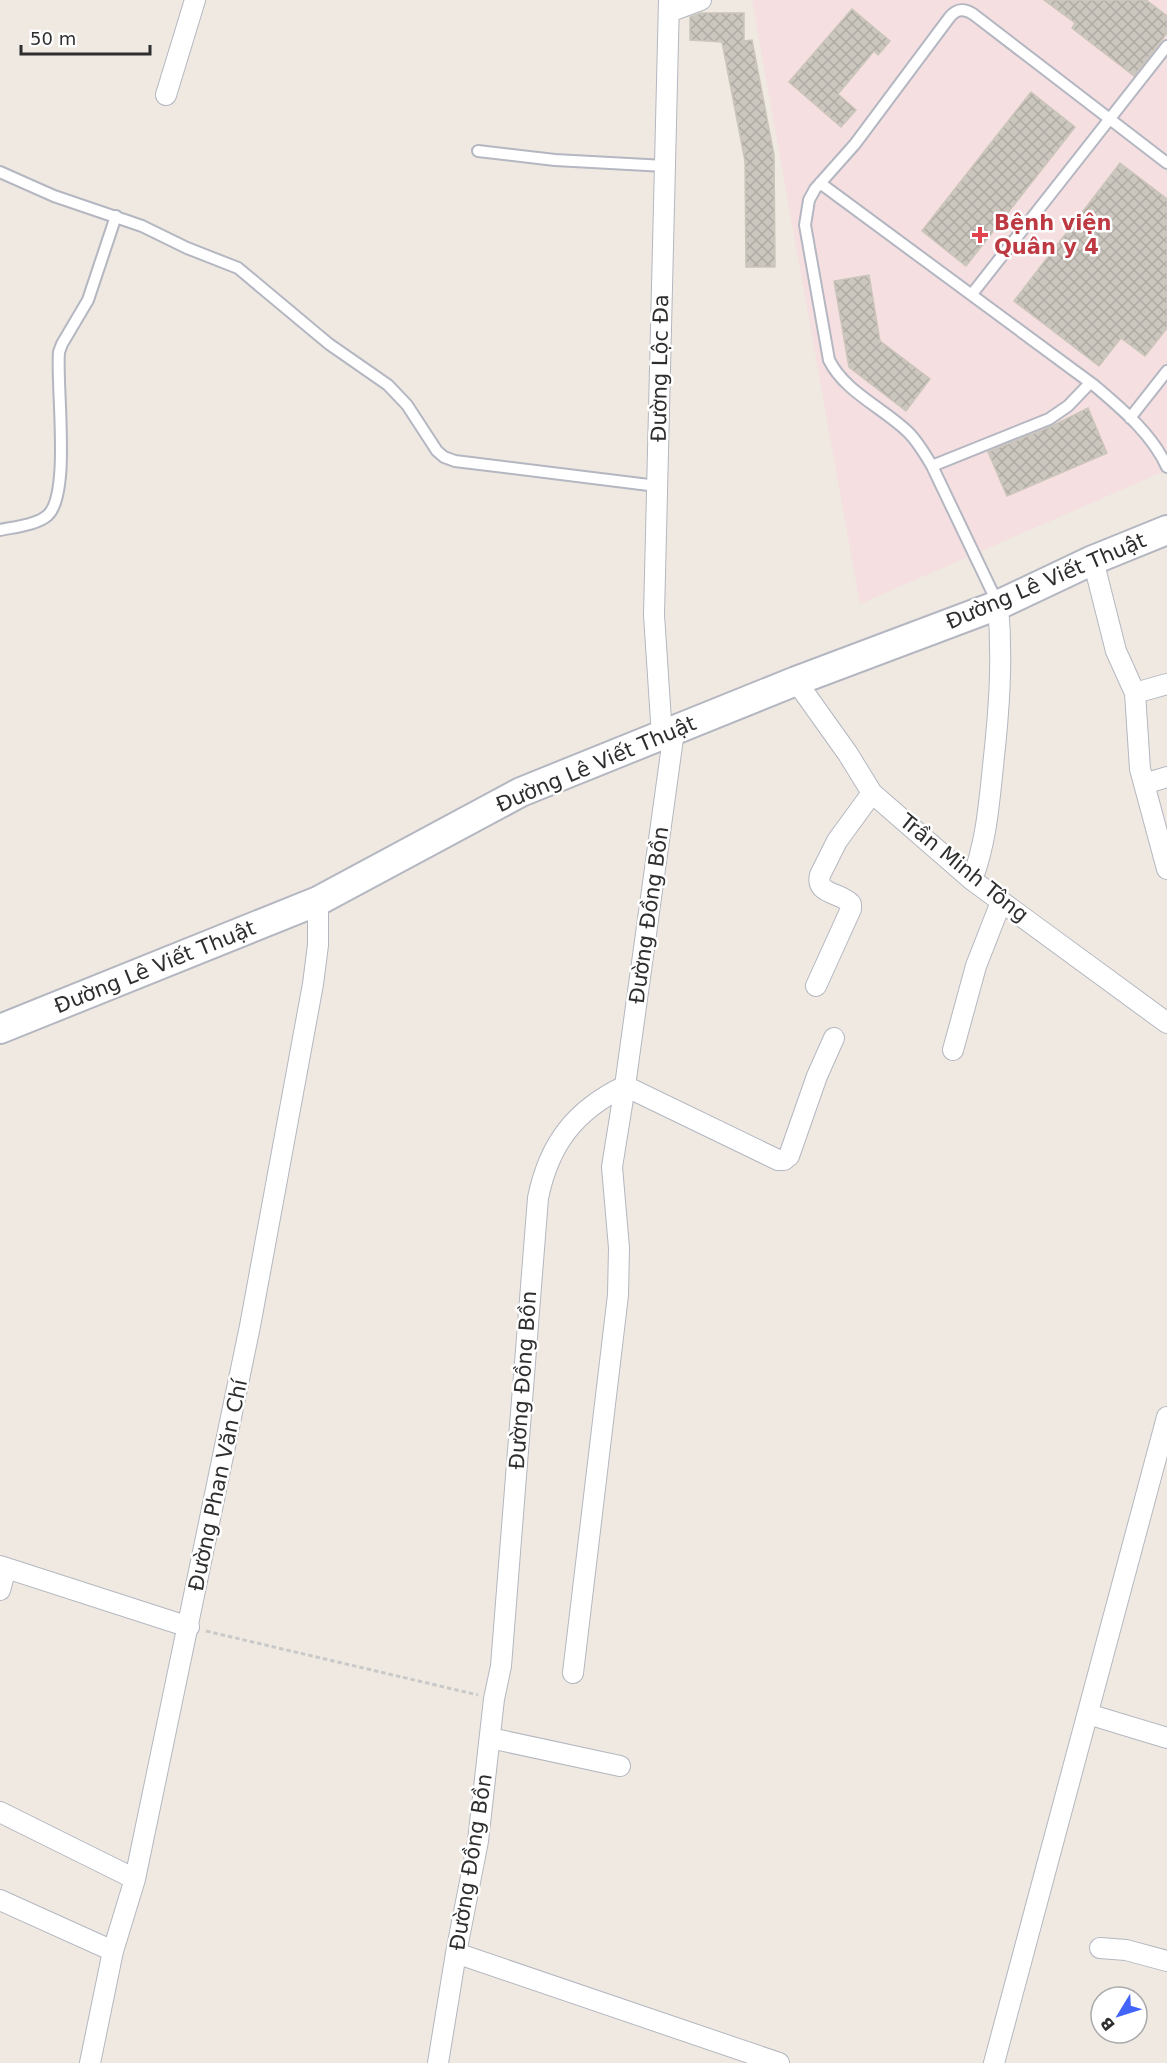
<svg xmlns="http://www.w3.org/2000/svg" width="1167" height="2063" font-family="'DejaVu Sans',sans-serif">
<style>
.medical{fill:#f5dfe0}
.building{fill:url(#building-cross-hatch);stroke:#cbc5ba;stroke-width:1.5}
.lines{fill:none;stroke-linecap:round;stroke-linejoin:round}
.lane-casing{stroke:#b4b7c1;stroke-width:14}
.street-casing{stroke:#b4b7c1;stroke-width:22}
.secondary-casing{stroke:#b4b7c1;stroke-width:32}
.path{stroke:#c9c9c9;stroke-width:3;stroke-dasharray:4.5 3;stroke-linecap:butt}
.lane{stroke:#fff;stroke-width:10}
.street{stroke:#fff;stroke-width:20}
.secondary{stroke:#fff;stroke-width:28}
.health-dot{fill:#e0444e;stroke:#fff;stroke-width:2}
.labels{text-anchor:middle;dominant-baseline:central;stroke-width:5;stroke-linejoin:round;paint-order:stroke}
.health-label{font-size:21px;font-weight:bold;fill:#be3a42;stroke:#fff;text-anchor:start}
.street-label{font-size:21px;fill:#2e2e2e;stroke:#fff}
</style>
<defs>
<pattern id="building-cross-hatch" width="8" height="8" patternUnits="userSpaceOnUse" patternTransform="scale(1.5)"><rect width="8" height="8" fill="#cbc7bf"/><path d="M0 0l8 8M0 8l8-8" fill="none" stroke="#afaba4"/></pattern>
</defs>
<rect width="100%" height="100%" fill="#efe9e1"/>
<path class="medical" d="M752 0H1167V470L860 604Z"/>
<path class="building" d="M1044 0H1146L1167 16V33L1134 76 1072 28 1075 23Z
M852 9 890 41 878 55 874 51 838 94 856 110 841 127 789 82Z
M701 13H744V41L752 40 774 155 775 267H746L745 161 722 42 690 40V17Z
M1031 92 1075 127 966 266 922 231Z
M1120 163 1167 199V328L1145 356 1121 338 1099 366 1014 301Z
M869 275 880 341 930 379 906 411 849 367 834 281Z
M1088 408 1107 453 1007 496 988 452 1052 426Z"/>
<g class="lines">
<g class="lane-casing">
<path id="lane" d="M478 151 555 160 665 166
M0 172 54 196 142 226 187 248 238 268 329 344 388 385 407 405 437 451 444 457 455 461 657 486
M820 183 1095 386C1122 409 1152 434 1167 467
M972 294 1167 46
M1130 418 1167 371
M932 466 1049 419 1068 406 1090 383
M0 530C14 527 37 525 48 515 71 493 56 386 59 352L62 344 88 300 116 216
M998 604 932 466C925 454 918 442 908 432 882 407 845 392 829 360L805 225 809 200 815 189 855 144 949 18C956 9 964 8 973 14L1167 163"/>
</g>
<g class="street-casing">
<path id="street" d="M669 12 701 0
M166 95 195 0
M1093 560 1116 651 1135 693 1140 769 1167 869
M796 681 848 754 872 793 972 880 1167 1023
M1135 693 1167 684
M662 736 654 615 669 0
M1144 784 1167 777
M972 880C986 843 989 805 993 766 999 712 1003 660 998 605
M816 986 851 909V904C841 892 815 895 820 875L837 841 872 793
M953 1050 976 966 1001 902
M0 1566 189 1627
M0 1590 6 1568
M573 1673 618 1295 619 1248 612 1167 625 1086 778 1160H784L789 1156 817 1076 834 1038
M1088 1714 1167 1738
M490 1738 620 1766
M0 1812 135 1879
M0 1900 113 1951
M1100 1948 1126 1950 1167 1961
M456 1953 779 2063
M90 2063 113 1951 135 1879 250 1326 313 984 318 945V901
M438 2063 456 1953 478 1841 494 1699 501 1666 538 1198C549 1144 575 1110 625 1086L674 731
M994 2063 1167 1417"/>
</g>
<g class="secondary-casing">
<path id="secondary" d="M0 1029 318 901 521 792 796 681 998 605 1093 560 1167 530"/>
</g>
<path class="path" d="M206 1631 478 1695"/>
<use href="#lane" class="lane"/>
<use href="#street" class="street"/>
<use href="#secondary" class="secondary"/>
</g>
<path class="health-dot" d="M977 226h6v6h6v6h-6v6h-6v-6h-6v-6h6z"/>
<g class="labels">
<g class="health-label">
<text x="994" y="223">Bệnh viện<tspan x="994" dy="24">Quân y 4</tspan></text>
</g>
<g class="street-label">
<text transform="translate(660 368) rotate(-89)">Đường Lộc Đa</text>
<text transform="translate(1046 581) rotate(-23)">Đường Lê Viết Thuật</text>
<text transform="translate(596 764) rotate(-23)">Đường Lê Viết Thuật</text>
<text transform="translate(964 868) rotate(39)">Trần Minh Tông</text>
<text transform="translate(649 915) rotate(-82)">Đường Đồng Bồn</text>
<text transform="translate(155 967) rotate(-22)">Đường Lê Viết Thuật</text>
<text transform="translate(523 1380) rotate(-86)">Đường Đồng Bồn</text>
<text transform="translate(218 1485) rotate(-78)">Đường Phan Văn Chí</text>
<text transform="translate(471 1862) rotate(-81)">Đường Đồng Bồn</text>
</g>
</g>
<g transform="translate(1119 2015) rotate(232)"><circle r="28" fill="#ffffff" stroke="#ababab" stroke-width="1.5"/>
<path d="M0-4.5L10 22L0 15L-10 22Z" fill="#4264fb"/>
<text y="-9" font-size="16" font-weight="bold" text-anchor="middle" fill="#2e2e2e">B</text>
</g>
<path d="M21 45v9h129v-9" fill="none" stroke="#2e2e2e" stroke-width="3"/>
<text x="30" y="45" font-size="18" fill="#2e2e2e" stroke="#ffffff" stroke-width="4.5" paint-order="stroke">50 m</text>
</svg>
